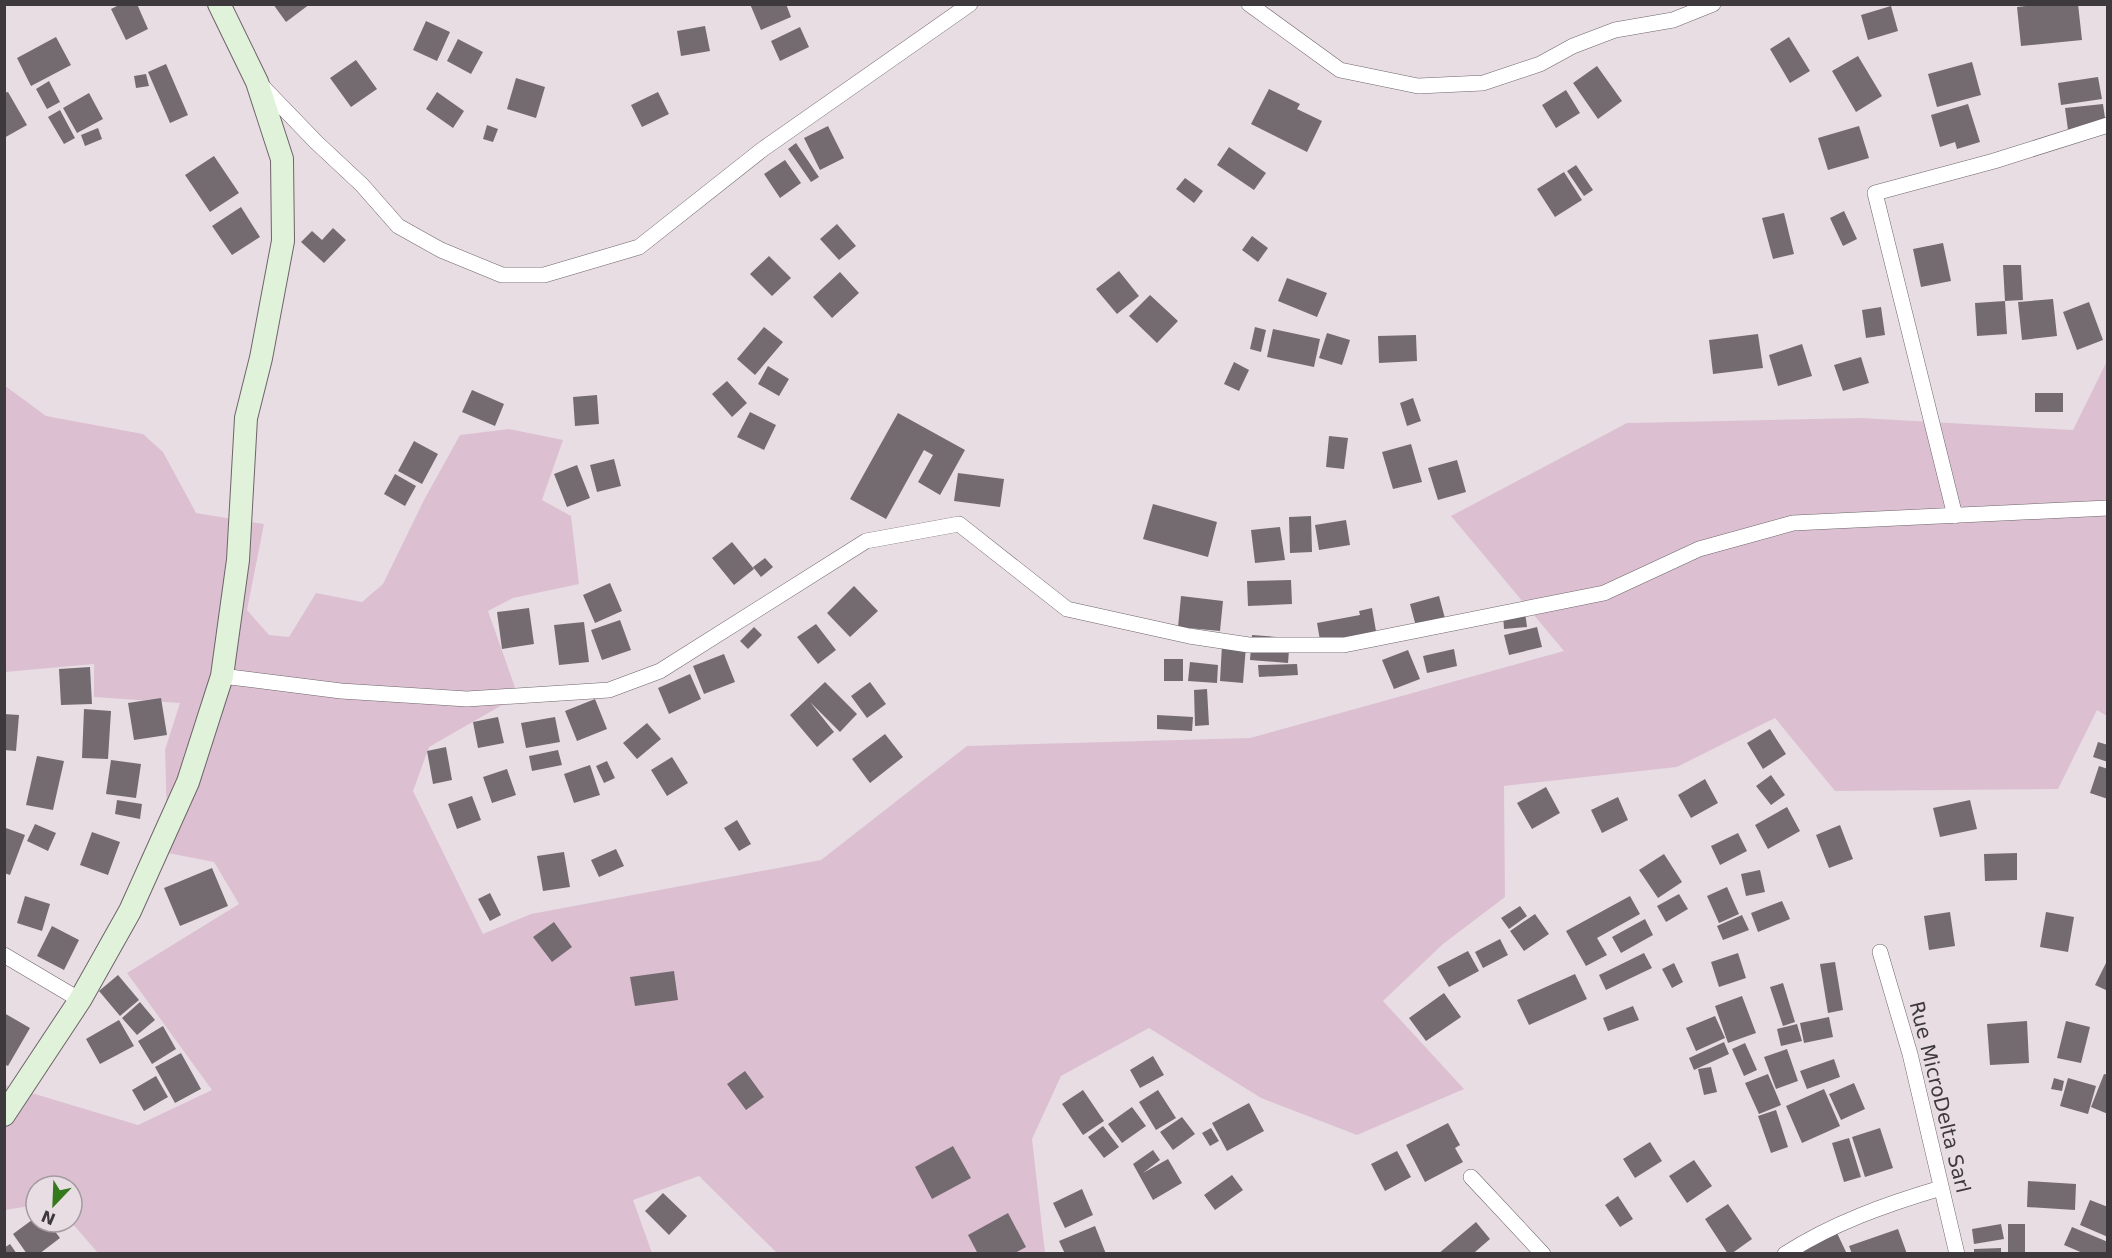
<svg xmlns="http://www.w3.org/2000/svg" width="2112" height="1258" font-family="'DejaVu Sans',sans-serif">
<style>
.green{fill:#dcc0d2}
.building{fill:#746b71}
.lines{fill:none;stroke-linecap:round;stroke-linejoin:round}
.street-casing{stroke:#6e646a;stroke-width:16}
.secondary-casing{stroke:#6e646a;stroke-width:24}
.street{stroke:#fff;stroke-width:15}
.secondary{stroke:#e0f2da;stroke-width:22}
.labels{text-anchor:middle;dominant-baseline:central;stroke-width:6;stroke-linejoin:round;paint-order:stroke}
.street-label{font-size:20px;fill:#3d393c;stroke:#e8dde3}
</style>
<rect width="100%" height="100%" fill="#e8dde3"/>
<path class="green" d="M2107 361V716L2097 710 2058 789 1835 791 1775 718 1677 767 1504 786 1505 897 1443 944 1383 1001 1464 1089 1357 1135 1261 1098 1149 1028 1061 1076 1032 1139 1045 1253H777L699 1176 633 1200 652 1253H98L71 1222 72 1186H36V1205L5 1210V1085L138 1125 212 1090 127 973 239 904 214 862 168 853 165 750 180 703 94 697V664L5 672 4 385 46 416 143 434 163 452 196 513 264 524 247 610 269 635 289 637 316 593 362 602 383 584 424 500 460 435 509 429 563 440 542 500 571 516 579 584 513 598 488 611 518 696 429 747 413 791 483 934 531 914 821 860 967 746 1250 738 1564 651 1451 516 1627 423 1861 418 2073 430Z"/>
<path class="building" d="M121 4H137L148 29 126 40 111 9Z
M273 4H310L286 22Z
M750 4H786L791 17 761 30Z
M2041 4H2078L2082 40 2021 46 2017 7Z
M1891 6 1898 31 1868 40 1861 15Z
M426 21 450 32 437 61 413 50Z
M705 26 710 51 681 56 677 31Z
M800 27 809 47 780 61 771 41Z
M56 37 71 65 31 86 17 58Z
M1789 37 1810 71 1790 83 1770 49Z
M458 39 483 52 471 74 447 61Z
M1858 56 1882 96 1856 112 1832 71Z
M356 60 377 89 351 107 330 78Z
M1972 62 1981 95 1937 107 1928 74Z
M166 64 188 115 170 123 148 72Z
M1597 66 1622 101 1598 119 1573 83Z
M146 74 149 86 136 88 134 76Z
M2098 77 2102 99 2061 105 2058 83Z
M516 78 545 87 536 118 507 109Z
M49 81 60 102 47 109 36 89Z
M1269 89 1300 104 1297 109 1322 121 1307 152 1251 124Z
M1566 90 1580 113 1556 128 1542 105Z
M8 92 27 125 4 138V93Z
M437 92 464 111 453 128 426 109Z
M658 92 669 114 642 127 631 105Z
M89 93 103 119 77 133 63 108Z
M1968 104 1980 142 1957 149 1955 142 1940 147 1931 115Z
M2103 104 2106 125 2068 130 2065 108Z
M60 110 75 138 64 144 48 117Z
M487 125 498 129 493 142 483 139Z
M828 126 844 158 820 170 804 138Z
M1859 126 1869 158 1828 170 1818 138Z
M98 128 102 139 85 146 81 135Z
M796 143 819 177 811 182 788 149Z
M1229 147 1266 173 1254 190 1217 165Z
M214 156 239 193 210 212 185 175Z
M785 160 801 183 780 198 764 174Z
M1576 165 1593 190 1584 196 1567 171Z
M1564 172 1582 200 1555 217 1537 189Z
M1185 178 1203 191 1194 203 1176 189Z
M241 207 260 237 232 255 212 226Z
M1844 211 1857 239 1843 246 1830 218Z
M1784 213 1794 254 1773 259 1762 218Z
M837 224 856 246 839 260 820 239Z
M333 228 346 240 324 263 301 242 312 231 322 240Z
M1252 236 1268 248 1258 262 1242 250Z
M1943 243 1951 281 1921 287 1913 249Z
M769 256 791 278 772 296 750 274Z
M2003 265H2021L2023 300 2005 301Z
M1119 271 1139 296 1117 314 1096 289Z
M840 272 859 293 832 318 813 297Z
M1287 278 1327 293 1317 317 1278 301Z
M1150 295 1178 321 1157 343 1129 316Z
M2053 299 2057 336 2022 340 2018 302Z
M2005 301 2007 334 1977 336 1975 303Z
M2089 302 2103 340 2077 350 2063 312Z
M1881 307 1885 335 1866 338 1862 310Z
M764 327 783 342 755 375 737 359Z
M1255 327 1266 330 1261 352 1250 349Z
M1273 329 1320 339 1314 367 1267 357Z
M1327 333 1350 340 1342 365 1319 358Z
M1758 334 1763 368 1713 374 1709 340Z
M1416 335 1417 361 1379 363 1378 336Z
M1802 344 1812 376 1778 386 1769 355Z
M1861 357 1869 383 1843 391 1834 365Z
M1234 362 1249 370 1239 391 1224 384Z
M768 366 789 379 779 396 758 384Z
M727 381 747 403 732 417 712 394Z
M472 390 504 404 495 426 462 412Z
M2035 393H2063V412H2035Z
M597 395 599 424 575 426 573 397Z
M1413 398 1421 421 1407 426 1400 403Z
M750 412 776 425 764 450 737 437Z
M898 413 965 450 940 495 918 482 933 455 924 450 886 519 850 499Z
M1329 436 1348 438 1344 469 1326 467Z
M414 441 438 454 422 484 398 471Z
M1411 444 1422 482 1393 489 1382 452Z
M614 459 621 486 597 492 590 465Z
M1457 460 1466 492 1438 500 1428 468Z
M577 465 590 498 567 507 554 474Z
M958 473 1004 479 1000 507 954 501Z
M395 474 416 486 405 506 384 494Z
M1153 504 1217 522 1208 557 1143 539Z
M1311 516 1312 552 1290 553 1289 517Z
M1346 520 1350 545 1319 550 1315 525Z
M1280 527 1285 560 1255 563 1251 530Z
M732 542 754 569 734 585 712 558Z
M765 558 773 567 761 577 753 567Z
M1291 580 1292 604 1248 606 1247 581Z
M610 583 622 611 595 623 583 595Z
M854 586 878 611 850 637 827 613Z
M1181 596 1223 601 1220 631 1178 627Z
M1439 596 1447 626 1418 634 1410 604Z
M529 608 534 644 502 649 497 612Z
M1372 608 1377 637 1321 646 1317 623 1360 615 1359 611Z
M1525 612 1527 627 1504 629 1503 614Z
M620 620 631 650 602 660 591 630Z
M584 622 589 662 559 665 554 625Z
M816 624 836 650 818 664 797 637Z
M754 627 762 635 748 649 740 641Z
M1537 627 1542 647 1509 655 1504 635Z
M1252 635 1290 638 1288 663 1250 660Z
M1222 645 1246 646 1243 683 1220 681Z
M1454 649 1457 666 1427 673 1423 656Z
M1408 650 1420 679 1394 689 1382 660Z
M724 654 735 682 704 694 693 666Z
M1164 659H1183V681H1164Z
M1190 662 1218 665 1217 683 1188 681Z
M1297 664 1298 675 1259 677 1258 665Z
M90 667 92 704 61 705 59 669Z
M690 674 701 699 669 714 658 688Z
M825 682 857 714 840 732 810 702 834 732 817 747 790 715Z
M870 682 886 704 867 718 851 696Z
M1207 689 1209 725 1195 726 1194 690Z
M161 698 167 735 134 740 128 703Z
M595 699 607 729 577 741 565 711Z
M84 709 111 711 108 759 82 758Z
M4 714 19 715 16 751 4 750Z
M1157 715 1193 717 1192 731 1157 729Z
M498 717 504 743 478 748 473 722Z
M555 717 560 742 526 748 521 723Z
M647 723 661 739 637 759 623 743Z
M1770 729 1786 754 1763 769 1747 743Z
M885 734 903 757 870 783 852 759Z
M2098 742 2108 745V762L2093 757Z
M446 747 452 780 433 784 427 751Z
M558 750 562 765 532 771 529 756Z
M37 756 64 761 53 810 26 805Z
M672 757 688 783 667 796 651 770Z
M111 760 141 764 136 798 106 794Z
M607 761 615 778 604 783 596 766Z
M590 765 600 795 574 803 564 774Z
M2099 766 2108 769V799L2090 793Z
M507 769 516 795 492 803 483 777Z
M1771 775 1785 795 1771 805 1756 786Z
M1705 779 1718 803 1691 818 1678 795Z
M1546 787 1560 813 1532 829 1517 803Z
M472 796 481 820 457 829 448 804Z
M1618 797 1628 820 1602 833 1591 810Z
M117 800 142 804 140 819 115 814Z
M1970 800 1977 829 1940 837 1933 808Z
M1787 807 1800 831 1768 849 1755 825Z
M737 820 751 844 739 851 724 828Z
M35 824 56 833 48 851 27 841Z
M1840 825 1853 859 1829 868 1816 835Z
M6 828 25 835 10 875 4 873Z
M92 832 120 842 108 875 80 865Z
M1738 833 1747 851 1720 865 1711 846Z
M616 849 624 866 599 877 591 860Z
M564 852 570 887 543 891 537 856Z
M2017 853V880L1985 881 1984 854Z
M1664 854 1682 882 1658 898 1639 870Z
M212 868 228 906 180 926 164 888Z
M1760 870 1765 892 1746 896 1741 874Z
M1727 887 1739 914 1719 923 1707 896Z
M490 893 501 915 490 921 478 899Z
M1679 894 1688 909 1666 922 1657 906Z
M25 896 50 904 42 931 17 923Z
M1630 896 1640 914 1597 938 1607 955 1586 966 1566 931Z
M1782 901 1790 919 1758 932 1751 913Z
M1520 906 1527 916 1509 929 1501 918Z
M1950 912 1955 946 1929 950 1924 916Z
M2046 912 2074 917 2068 952 2040 947Z
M1535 914 1549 934 1524 951 1510 931Z
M1742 915 1749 930 1723 940 1717 926Z
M1645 919 1653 935 1621 953 1612 937Z
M554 922 572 947 552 962 533 937Z
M52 926 79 940 64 970 37 956Z
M1500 939 1508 955 1483 968 1475 952Z
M1468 951 1479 971 1449 987 1437 967Z
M1644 953 1652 968 1606 990 1599 975Z
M1738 953 1746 978 1719 987 1711 962Z
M2108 959V991L2095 985Z
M1835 962 1843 1010 1828 1013 1820 964Z
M1674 963 1683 982 1672 988 1662 969Z
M674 971 678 1000 635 1006 630 977Z
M1575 974 1587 999 1529 1025 1517 1000Z
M118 975 139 1000 120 1016 99 991Z
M1783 983 1795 1022 1783 1026 1770 987Z
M1444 993 1461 1017 1426 1041 1409 1018Z
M1742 996 1756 1033 1728 1043 1715 1006Z
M140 1002 155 1020 137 1035 122 1018Z
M1633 1006 1639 1020 1608 1031 1603 1018Z
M4 1013 30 1028 8 1066 4 1064Z
M1715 1016 1725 1038 1696 1051 1686 1028Z
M1829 1017 1833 1037 1804 1043 1800 1023Z
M119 1020 134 1046 100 1064 86 1039Z
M2027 1021 2029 1063 1990 1065 1987 1024Z
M2066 1021 2090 1027 2081 1063 2057 1058Z
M1797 1024 1802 1041 1781 1046 1777 1029Z
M163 1026 176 1049 152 1064 138 1041Z
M1724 1042 1729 1054 1694 1070 1689 1058Z
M1745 1043 1757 1070 1744 1076 1732 1049Z
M1787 1049 1798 1081 1776 1089 1764 1057Z
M181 1053 201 1089 175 1103 155 1067Z
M1153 1056 1164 1075 1140 1088 1130 1070Z
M1834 1059 1840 1077 1807 1089 1800 1071Z
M1711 1067 1717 1092 1704 1095 1698 1069Z
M745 1071 764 1097 746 1110 727 1084Z
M1768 1074 1781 1105 1759 1114 1745 1083Z
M2104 1074 2108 1075V1114L2091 1107Z
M156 1076 168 1097 144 1111 132 1090Z
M2054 1078 2064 1081 2062 1091 2051 1089Z
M2068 1078 2096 1086 2088 1114 2060 1106Z
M1854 1083 1865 1109 1841 1120 1829 1094Z
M1824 1089 1840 1126 1802 1143 1786 1106Z
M1083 1090 1104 1121 1083 1135 1062 1104Z
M1158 1090 1176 1118 1156 1130 1139 1102Z
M1249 1103 1264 1131 1227 1151 1212 1123Z
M1132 1107 1146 1126 1122 1143 1108 1124Z
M1776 1110 1788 1147 1771 1153 1758 1116Z
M1182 1117 1195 1134 1173 1150 1160 1132Z
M1448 1123 1460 1145 1455 1148 1463 1162 1425 1182 1406 1145Z
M1103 1126 1119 1147 1104 1158 1088 1137Z
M1211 1128 1219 1141 1210 1146 1202 1133Z
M1880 1128 1893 1168 1865 1177 1852 1137Z
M1849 1138 1861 1177 1844 1182 1832 1143Z
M1650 1142 1662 1161 1635 1178 1623 1159Z
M953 1146 971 1178 932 1199 915 1167Z
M1153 1150 1160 1160 1143 1173 1168 1159 1182 1183 1153 1200 1133 1164Z
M1397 1151 1411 1177 1385 1191 1371 1164Z
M1694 1160 1712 1186 1687 1203 1669 1176Z
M1232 1175 1243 1190 1215 1210 1204 1195Z
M2028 1181 2076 1184 2075 1210 2027 1207Z
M1082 1189 1093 1215 1065 1228 1053 1203Z
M663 1193 687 1216 669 1235 645 1211Z
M1618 1196 1633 1219 1620 1227 1605 1205Z
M2090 1200 2108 1207V1237L2080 1225Z
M1728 1204 1752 1239 1731 1254H1728L1705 1219Z
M1008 1213 1026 1247 1013 1254H978L968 1235Z
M36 1217V1222H48L60 1238 39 1254H27L13 1234Z
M1476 1222 1490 1239 1475 1252 1477 1254H1438Z
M2001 1224 2004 1239 1974 1244 1972 1229Z
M2008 1224H2025V1254H2008Z
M1095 1226 1106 1254H1065L1059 1241Z
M2072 1227 2108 1242V1254H2085L2064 1245Z
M1898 1229 1907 1254H1852L1849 1246Z
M1837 1233 1847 1254H1805L1803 1250Z
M10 1244 17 1254H4V1248Z
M2001 1248V1254H1974V1249Z"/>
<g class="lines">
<g class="street-casing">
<path id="street" d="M1249 4 1340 70 1418 86 1483 83 1540 64 1573 46 1615 30 1673 20 1713 4
M262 86 316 142 362 185 398 226 441 250 502 275H544L639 247 763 149 970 4
M1955 516 1875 193 1994 161 2108 125
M222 676 341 691 467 699 609 690 660 671 866 541 959 524 1067 609 1189 636 1249 645H1344L1604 593 1699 549 1793 523 2108 508
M1880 952 1910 1054 1957 1254
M4 955 80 1000
M1471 1177 1543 1254
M1785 1254C1833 1223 1887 1204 1941 1188"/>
</g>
<g class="secondary-casing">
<path id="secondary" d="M4 1115 80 1000 130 911 188 782 222 676 238 560 246 418 261 358 283 241 282 159 257 82 219 4"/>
</g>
<use href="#street" class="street"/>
<use href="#secondary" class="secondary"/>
</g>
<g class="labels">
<g class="street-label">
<text transform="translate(1940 1097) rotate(76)">Rue MicroDelta Sarl</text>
</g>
</g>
<rect width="2112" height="1258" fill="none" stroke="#3d393c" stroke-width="12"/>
<g transform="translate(54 1204) rotate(203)"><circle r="28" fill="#e8dde3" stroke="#a49ba0" stroke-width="1.5"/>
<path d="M0-4.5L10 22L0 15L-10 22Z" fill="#34791b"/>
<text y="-9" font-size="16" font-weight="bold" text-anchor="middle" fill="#3d393c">N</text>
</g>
</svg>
